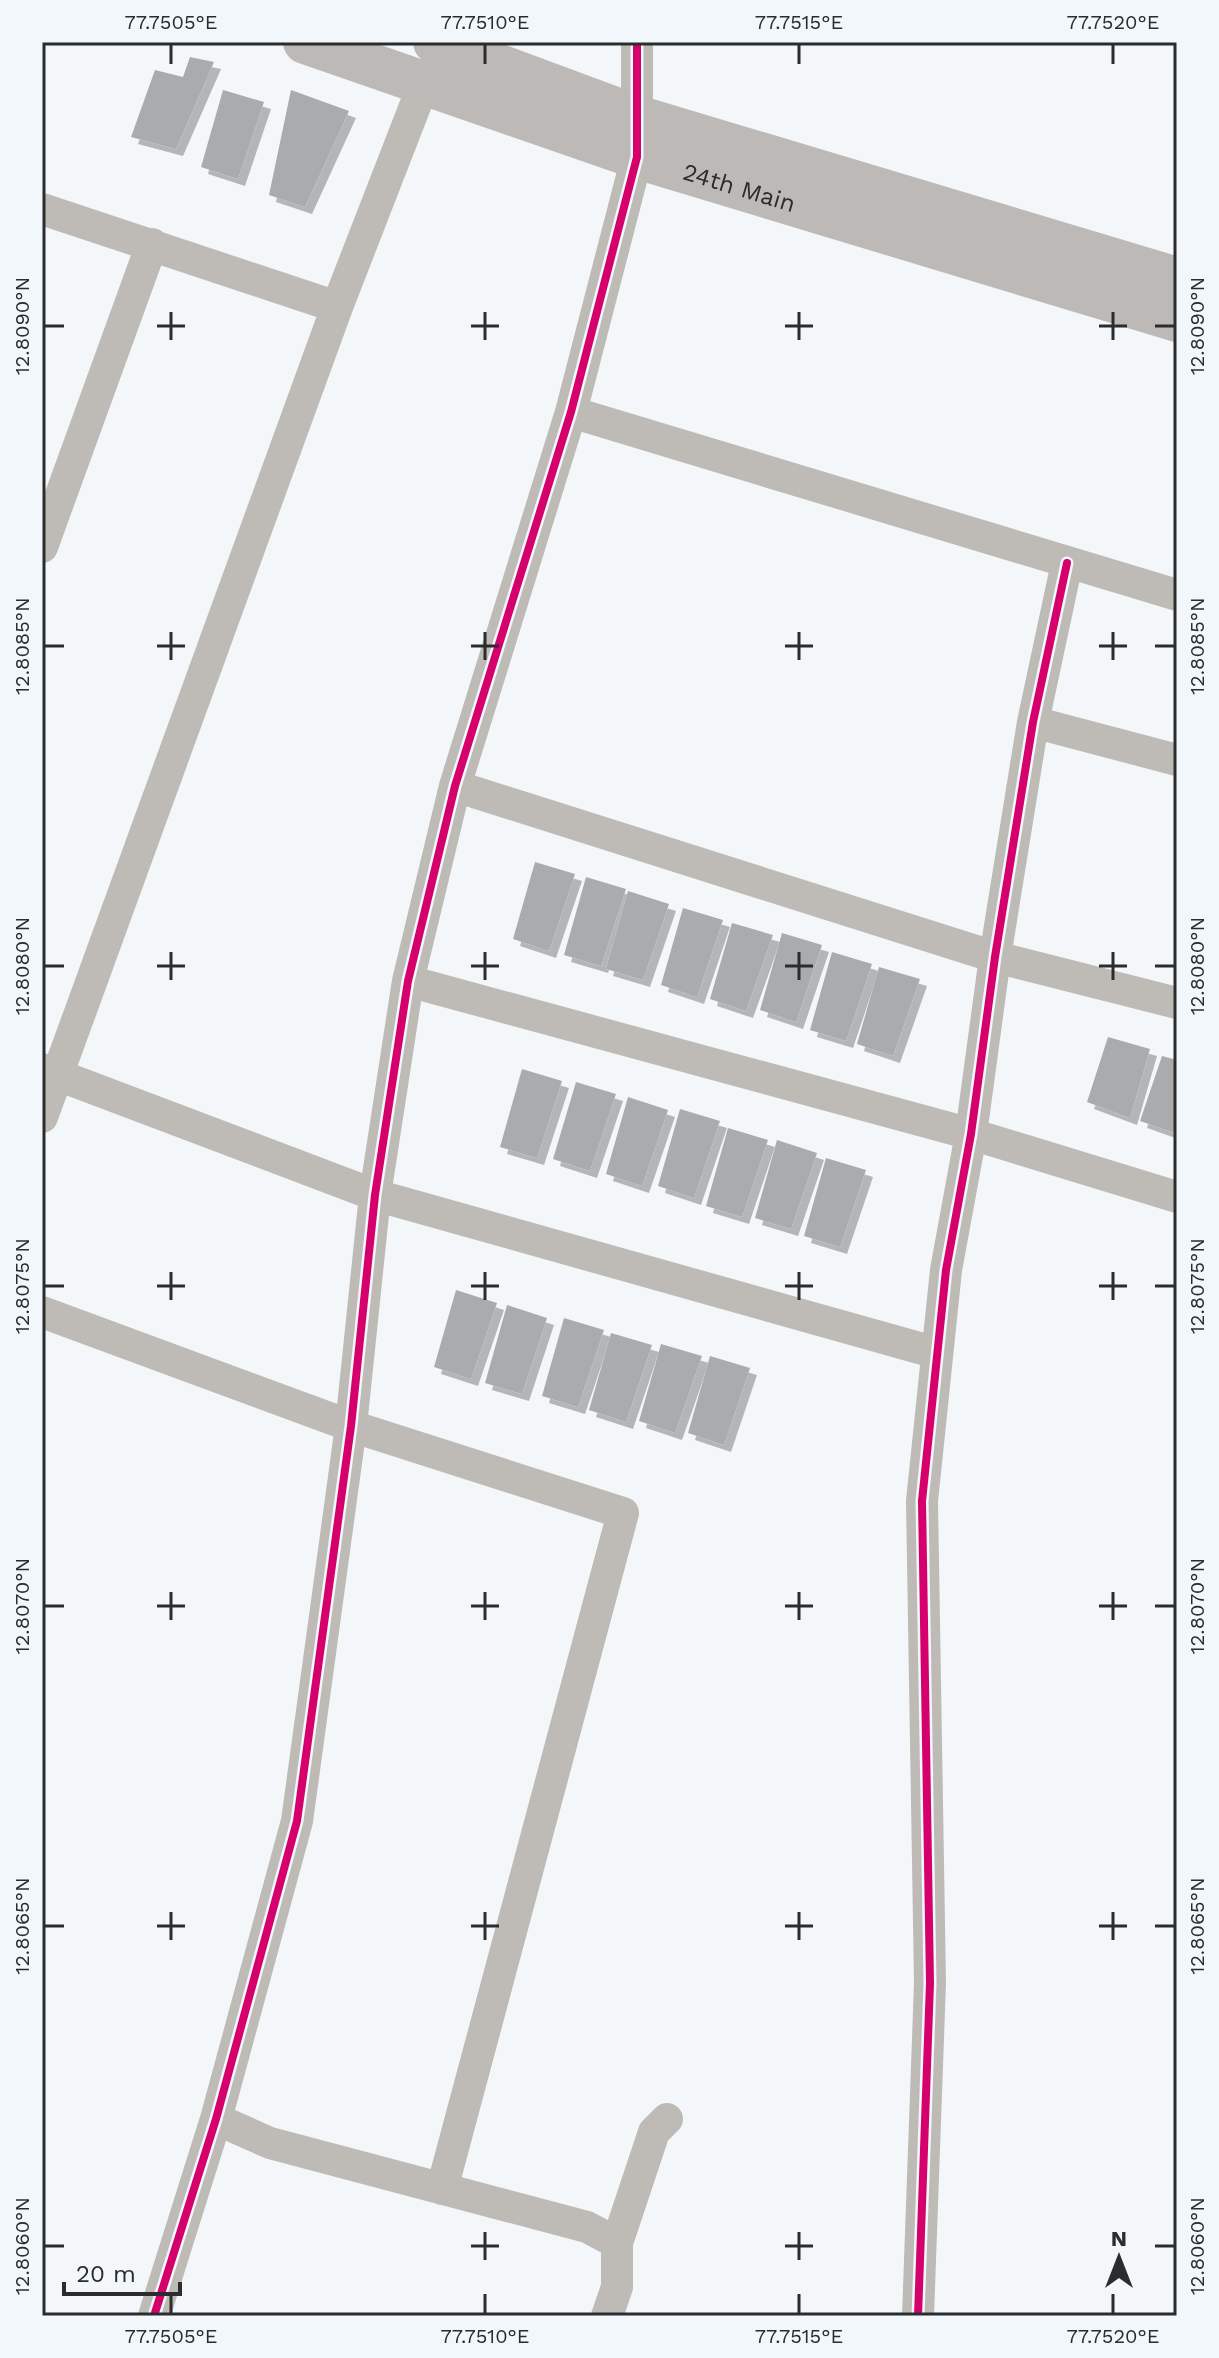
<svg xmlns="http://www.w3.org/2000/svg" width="1219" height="2358" font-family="'Work Sans',sans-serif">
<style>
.building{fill:#a9abac;filter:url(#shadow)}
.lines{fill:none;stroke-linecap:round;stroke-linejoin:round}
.street{stroke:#bebbb6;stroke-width:32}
.secondary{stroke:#bdb9b6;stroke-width:44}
.cycleway-casing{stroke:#f2f7fb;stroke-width:13}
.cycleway{stroke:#d6006c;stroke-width:8}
.ticks{fill:none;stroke:#2b2c2e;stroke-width:3}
.labels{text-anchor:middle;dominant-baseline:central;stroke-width:8;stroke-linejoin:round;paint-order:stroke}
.street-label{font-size:24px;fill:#2b2c2e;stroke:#f2f7fb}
.neatline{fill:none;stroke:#2b2c2e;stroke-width:3}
.ticks-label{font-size:20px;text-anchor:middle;fill:#2b2c2e}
</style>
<defs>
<filter id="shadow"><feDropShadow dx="7" dy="7" stdDeviation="0" flood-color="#0004"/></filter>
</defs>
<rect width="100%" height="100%" fill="#f4f7f9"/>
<path class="building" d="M190 57 214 62 176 149 131 137 155 70 183 77Z
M223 90 264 102 238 179 201 167Z
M291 90 349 111 305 207 269 195Z
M535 862 575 874 549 951 513 939Z
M586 877 626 889 601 966 564 955Z
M628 891 669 904 643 980 606 969Z
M683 908 723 920 697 997 661 985Z
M732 923 773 935 746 1011 710 999Z
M782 933 822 945 796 1022 760 1010Z
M832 952 872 964 846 1041 810 1030Z
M879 967 920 979 893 1056 857 1044Z
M1108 1037 1150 1049 1130 1118 1087 1102Z
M1162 1056 1177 1060V1134L1140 1121Z
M522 1069 562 1081 537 1158 500 1147Z
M576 1082 616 1094 590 1171 553 1159Z
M628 1097 668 1110 642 1186 606 1174Z
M680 1109 720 1121 694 1198 658 1186Z
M728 1128 768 1140 742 1217 706 1206Z
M777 1140 817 1153 791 1229 755 1218Z
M826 1158 866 1170 840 1247 804 1236Z
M456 1290 497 1303 471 1379 434 1367Z
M507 1305 547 1318 522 1394 485 1383Z
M564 1318 604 1330 578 1407 542 1396Z
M611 1333 652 1345 626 1422 589 1410Z
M661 1344 702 1356 675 1433 639 1421Z
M710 1356 750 1368 724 1445 688 1433Z"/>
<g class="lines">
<path class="street" d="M42 209 337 307
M571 412 1177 595
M42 547 152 244
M1033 722 1177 760
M455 786 995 957 1177 1003
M408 981 971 1134 1177 1197
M42 1069 375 1195 937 1353
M42 1117 337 307 424 83
M42 1312 351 1426 623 1513 442 2189
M216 2119 270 2143 587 2227 617 2243
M154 2316 216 2119 297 1821 351 1426 375 1195 408 981 455 786 571 412 637 157V42
M607 2316 617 2287V2243L654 2132 667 2119
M918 2316 930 1983 922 1501 946 1270 971 1134 995 957 1033 722 1067 563"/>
<g class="secondary">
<path id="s1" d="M305 42 637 157 1177 320"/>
<path d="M435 42 637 117 1177 279"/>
</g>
<g class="cycleway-casing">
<path id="cycleway" d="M154 2316 216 2119 297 1821 351 1426 375 1195 408 981 455 786 571 412 637 157V42
M918 2316 930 1983 922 1501 946 1270 971 1134 995 957 1033 722 1067 563"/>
</g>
<use href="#cycleway" class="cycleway"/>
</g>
<path class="ticks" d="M171 44V64M485 44V64M799 44V64M1113 44V64M171 312V340M485 312V340M799 312V340M1113 312V340M44 326H64M157 326H185M471 326H499M785 326H813M1099 326H1127M1155 326H1175M171 632V660M485 632V660M799 632V660M1113 632V660M44 646H64M157 646H185M471 646H499M785 646H813M1099 646H1127M1155 646H1175M171 952V980M485 952V980M799 952V980M1113 952V980M44 966H64M157 966H185M471 966H499M785 966H813M1099 966H1127M1155 966H1175M171 1272V1300M485 1272V1300M799 1272V1300M1113 1272V1300M44 1286H64M157 1286H185M471 1286H499M785 1286H813M1099 1286H1127M1155 1286H1175M171 1592V1620M485 1592V1620M799 1592V1620M1113 1592V1620M44 1606H64M157 1606H185M471 1606H499M785 1606H813M1099 1606H1127M1155 1606H1175M171 1912V1940M485 1912V1940M799 1912V1940M1113 1912V1940M44 1926H64M157 1926H185M471 1926H499M785 1926H813M1099 1926H1127M1155 1926H1175M485 2232V2260M799 2232V2260M44 2246H64M471 2246H499M785 2246H813M1155 2246H1175M171 2294V2314M485 2294V2314M799 2294V2314M1113 2294V2314"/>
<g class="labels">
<g class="street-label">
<text stroke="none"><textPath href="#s1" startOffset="458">24th Main</textPath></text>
</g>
</g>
<rect width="1219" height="2358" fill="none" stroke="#f2f7fb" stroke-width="88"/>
<g transform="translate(1119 2258)" stroke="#f2f7fb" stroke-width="6" paint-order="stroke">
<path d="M0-6L14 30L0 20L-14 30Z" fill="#2b2c2e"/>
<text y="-12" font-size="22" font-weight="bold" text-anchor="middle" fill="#2b2c2e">N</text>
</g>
<path d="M64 2282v12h116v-12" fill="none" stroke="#2b2c2e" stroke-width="4"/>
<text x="76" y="2282" font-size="24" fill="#2b2c2e" stroke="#f2f7fb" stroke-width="6" paint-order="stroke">20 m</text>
<rect x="44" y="44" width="1131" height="2270" class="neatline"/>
<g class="ticks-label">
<text x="171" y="29">77.7505°E</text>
<text x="485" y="29">77.7510°E</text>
<text x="799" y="29">77.7515°E</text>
<text x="1113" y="29">77.7520°E</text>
<text transform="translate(22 326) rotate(-90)" y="7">12.8090°N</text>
<text transform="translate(1197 326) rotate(-90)" y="7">12.8090°N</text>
<text transform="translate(22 646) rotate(-90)" y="7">12.8085°N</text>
<text transform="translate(1197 646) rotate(-90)" y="7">12.8085°N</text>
<text transform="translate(22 966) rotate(-90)" y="7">12.8080°N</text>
<text transform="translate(1197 966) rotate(-90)" y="7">12.8080°N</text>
<text transform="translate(22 1286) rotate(-90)" y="7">12.8075°N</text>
<text transform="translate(1197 1286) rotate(-90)" y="7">12.8075°N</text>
<text transform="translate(22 1606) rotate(-90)" y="7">12.8070°N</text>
<text transform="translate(1197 1606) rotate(-90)" y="7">12.8070°N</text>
<text transform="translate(22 1926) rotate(-90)" y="7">12.8065°N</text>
<text transform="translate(1197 1926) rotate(-90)" y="7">12.8065°N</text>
<text transform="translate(22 2246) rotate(-90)" y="7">12.8060°N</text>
<text transform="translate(1197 2246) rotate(-90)" y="7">12.8060°N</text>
<text x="171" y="2343">77.7505°E</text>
<text x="485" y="2343">77.7510°E</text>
<text x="799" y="2343">77.7515°E</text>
<text x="1113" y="2343">77.7520°E</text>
</g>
</svg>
